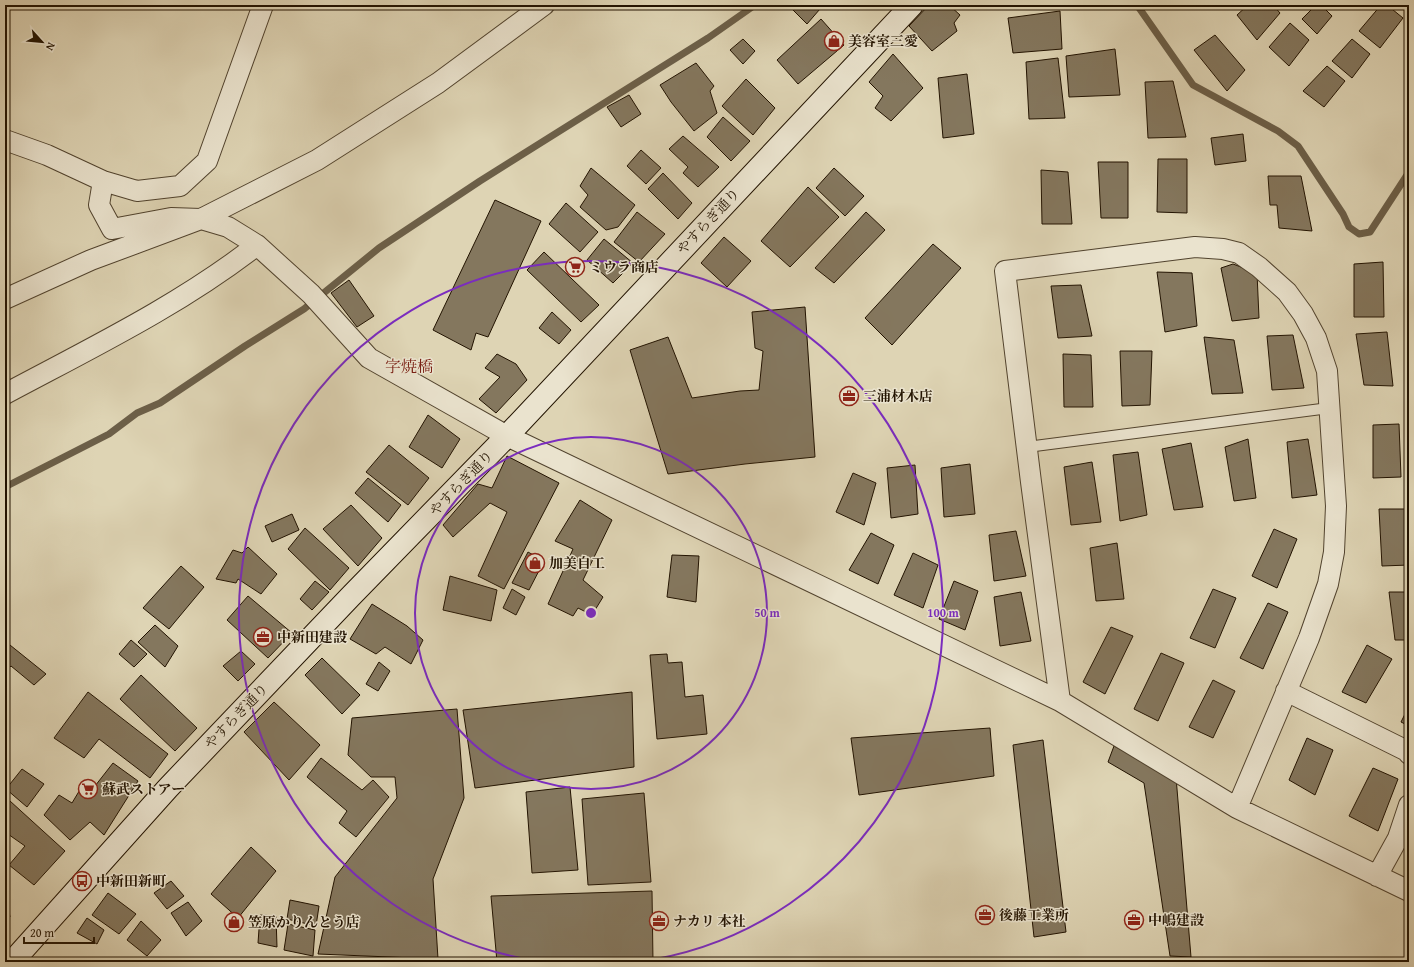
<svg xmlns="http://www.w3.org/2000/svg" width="1414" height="967" font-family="'Gentium Book Plus','Noto Serif JP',serif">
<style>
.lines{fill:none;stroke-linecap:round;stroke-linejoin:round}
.stream{stroke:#6c5f48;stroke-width:7}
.building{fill:#84775e;stroke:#221301}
.lane-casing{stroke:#51432e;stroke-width:12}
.street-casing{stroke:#51432e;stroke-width:22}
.secondary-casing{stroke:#221301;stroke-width:24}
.lane{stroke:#eae3ce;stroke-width:10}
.street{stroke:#eae3ce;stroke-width:20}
.secondary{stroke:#eae3ce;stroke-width:22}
.ring{fill:none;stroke:#7b2cbf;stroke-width:2}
.labels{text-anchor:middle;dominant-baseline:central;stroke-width:3;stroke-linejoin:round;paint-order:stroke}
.poi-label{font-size:14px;font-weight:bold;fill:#221301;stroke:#eae3ce;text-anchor:start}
.street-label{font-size:14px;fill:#221301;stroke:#eae3ce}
.quarter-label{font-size:16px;fill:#7a1f14;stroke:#eae3ce}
.centre{fill:#7b2cbf;stroke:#eae3ce;stroke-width:2}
.ring-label{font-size:12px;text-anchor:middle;font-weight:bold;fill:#7b2cbf;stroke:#eae3ce;stroke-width:3;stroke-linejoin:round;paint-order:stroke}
</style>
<rect width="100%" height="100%" fill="#ded4b4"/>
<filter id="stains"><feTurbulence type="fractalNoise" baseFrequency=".005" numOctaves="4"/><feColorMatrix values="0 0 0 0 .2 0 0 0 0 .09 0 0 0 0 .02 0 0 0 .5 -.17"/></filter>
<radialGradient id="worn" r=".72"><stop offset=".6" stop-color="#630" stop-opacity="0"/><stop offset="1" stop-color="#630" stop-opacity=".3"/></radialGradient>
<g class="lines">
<path class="stream" d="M1137 5 1193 85 1278 131 1298 146 1343 214 1349 227 1359 234 1370 232 1409 172
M5 487 109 434 137 413 160 403 245 346 304 309 379 248 480 181 708 38 755 5"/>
</g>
<path class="building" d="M788 5H816L820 9 807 24Z
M929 5H949L960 15 954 23 957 31 932 51 909 26Z
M1248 5H1273L1280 13 1257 40 1237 15Z
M1316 5H1321L1332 16 1317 34 1302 19Z
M1381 5H1387L1403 18 1380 48 1359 31Z
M1398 5H1409V10L1407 12Z
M1060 11 1062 49 1013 53 1008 18Z
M821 19 844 45 798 84 777 60Z
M1290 23 1309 40 1289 66 1269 47Z
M1215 35 1245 70 1227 91 1194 50Z
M743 39 755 51 743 64 730 50Z
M1352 39 1370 54 1352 78 1332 61Z
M1115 49 1120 95 1069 97 1066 56Z
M893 54 923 88 891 121 875 108 883 96 869 82Z
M1058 58 1065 118 1029 119 1026 62Z
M696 63 714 86 710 91 717 113 694 131 671 102 660 85Z
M1327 66 1345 81 1324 107 1303 91Z
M967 74 974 134 943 138 938 78Z
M746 79 775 108 753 135 722 106Z
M1173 81 1186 137 1148 138 1145 82Z
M629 95 641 114 621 127 607 107Z
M723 117 750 141 731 161 707 137Z
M1243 134 1246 161 1215 165 1211 138Z
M683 136 719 167 698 187 683 173 688 167 669 149Z
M641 150 661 168 646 184 627 166Z
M1158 159H1187V213L1157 212Z
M1098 162H1128V218H1101Z
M591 168 635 205 618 227 606 230 580 207 588 195 580 186Z
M834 168 864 196 845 216 816 188Z
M1041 170 1068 172 1072 224H1042Z
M663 173 692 203 678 219 648 189Z
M1268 176H1301L1312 231 1279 228 1277 205H1270Z
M808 187 839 217 790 267 761 241Z
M495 200 541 221 488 337 476 333 471 350 433 330Z
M566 203 598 232 580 252 549 224Z
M637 212 665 234 639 262 614 242Z
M866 212 885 230 834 283 815 268Z
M724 237 751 261 727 287 701 263Z
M604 239 633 263 613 283 587 260Z
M933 244 961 268 892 345 865 318Z
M544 252 599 305 581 322 527 270Z
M1383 262 1384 317H1354V264Z
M1233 264 1257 273 1259 318 1232 321 1221 268Z
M1157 272 1192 273 1197 326 1165 332Z
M349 280 374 316 357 327 331 293Z
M1081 285 1092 336 1058 338 1051 286Z
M805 307 815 457 745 464 668 474 630 350 668 337 692 398 740 391 759 390 763 351 755 348 752 312Z
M552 312 571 330 559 344 539 328Z
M1387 332 1393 386 1364 385 1356 334Z
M1293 335 1304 388 1272 390 1267 336Z
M1204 337 1234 340 1243 393 1212 394Z
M1120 351H1152L1150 405 1122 406Z
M497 354 516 364 527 380 496 413 479 399 500 377 485 368Z
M1063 354 1091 355 1093 407H1064Z
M428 415 460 439 442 468 409 447Z
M1399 424 1401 477 1373 478V425Z
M1248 439 1256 498 1234 501 1225 447Z
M1308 439 1317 495 1292 498 1287 442Z
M1191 443 1203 507 1174 510 1162 449Z
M389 445 429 478 408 505 366 472Z
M1138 452 1147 515 1120 521 1113 455Z
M507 456 559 483 504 589 478 576 507 512 490 503 453 537 443 525 478 484 492 488Z
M1092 462 1101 522 1071 525 1064 467Z
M970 464 975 514 944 517 941 468Z
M915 465 918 514 891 518 887 468Z
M853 473 876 483 864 525 836 512Z
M368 478 401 505 388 522 355 493Z
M580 500 612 520 583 580 603 597 592 615 578 608 573 616 548 604 573 549 555 541Z
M351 505 382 538 358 566 323 529Z
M1379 509H1409V565L1382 566Z
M292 514 299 530 272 542 265 526Z
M305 528 349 568 330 590 288 549Z
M1274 529 1297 539 1277 588 1252 576Z
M1016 531 1026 576 994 581 989 535Z
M871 533 894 545 878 584 849 570Z
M1117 543 1124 599 1096 601 1090 548Z
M248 547 277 574 261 594 238 579 236 583 216 579 233 550 242 553Z
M528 552 544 561 529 590 512 583Z
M913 553 938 565 923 608 894 595Z
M672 555 699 556 696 602 667 597Z
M181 566 204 587 169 629 143 608Z
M450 576 497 590 491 621 443 610Z
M315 581 329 592 312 610 300 599Z
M954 581 978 591 965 630 939 619Z
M512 589 525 597 516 615 503 608Z
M1213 589 1236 598 1215 648 1190 638Z
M1021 592 1031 641 1000 646 994 597Z
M1389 592H1409V640H1395Z
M248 596 292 633 268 658 227 620Z
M1268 603 1288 612 1263 669 1240 658Z
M372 604 407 626 423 640 411 664 385 647 376 654 350 639Z
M155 625 178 646 165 667 138 642Z
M1111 627 1133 636 1105 694 1083 682Z
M131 640 147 654 134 667 119 654Z
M5 641 46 674 34 685 11 666 5 672Z
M1367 645 1392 659 1366 703 1342 692Z
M241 651 255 664 238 681 223 666Z
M1161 653 1184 663 1158 721 1134 709Z
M667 654 668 663 682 662 685 697 703 695 707 734 657 739 650 655Z
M322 658 360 695 342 714 305 675Z
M379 662 390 671 378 691 366 684Z
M141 675 197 728 175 751 120 699Z
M1213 680 1235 691 1213 738 1189 727Z
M88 692 168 754 150 778 99 739 84 758 54 738Z
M632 692 634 767 475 788 463 710Z
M274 702 320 745 289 780 244 732Z
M1409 706V726L1401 722Z
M457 709 464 798 433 879 438 959 318 954 335 877 397 798 395 777H371L348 755 352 718Z
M990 728 994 776 859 795 851 738Z
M1307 738 1333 750 1315 795 1289 780Z
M1043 740 1066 932 1034 937 1013 745Z
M1114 746 1176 777 1191 957 1170 956 1144 783 1108 762Z
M321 758 362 790 373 780 389 797 356 837 339 823 347 811 307 777Z
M113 763 138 781 104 835 90 822 70 840 44 815 59 795 72 803 84 783 95 786Z
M1373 768 1398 779 1378 831 1349 816Z
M22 769 44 784 27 807 6 789Z
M570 787 578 870 532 873 526 792Z
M644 793 651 882 588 885 582 799Z
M10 801 65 851 34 885 9 865 25 846 5 832V810Z
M251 847 276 871 238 918 211 894Z
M171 881 184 896 167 909 154 893Z
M5 890 10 917 5 919Z
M652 891 653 962H497L491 896Z
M108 893 136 914 119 934 92 915Z
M290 900 319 906 316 926 287 919Z
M188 902 202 921 186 936 171 913Z
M260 915 276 916 277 947 258 943Z
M87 918 104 930 97 944 77 933Z
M141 921 161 940 147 956 127 940Z
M288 924 315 930 313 956 284 950Z"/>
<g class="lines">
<g class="lane-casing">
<path id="lane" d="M1027 447 1329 408"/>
</g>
<g class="street-casing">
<path id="street" d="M5 140 47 155 103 181 137 191 180 186 207 161 263 5
M103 181 99 205 112 229 171 218 201 219 228 227 257 245 311 294 369 358 507 436 1060 701 1237 808 1409 891
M5 299 91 260 201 219 317 160 438 83 544 5
M5 394C91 348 180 305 257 245
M1286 691 1407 751 1409 754
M1060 701 1031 482 1005 271 1195 247 1223 249 1239 253 1259 267 1287 292 1303 314 1316 338 1327 371 1336 506 1334 552 1328 584 1309 638 1237 808
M1377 876 1398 838 1409 805"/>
</g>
<g class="secondary-casing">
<path id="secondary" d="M12 962 168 788 350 597 507 436 912 5"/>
</g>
<use href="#lane" class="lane"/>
<use href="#street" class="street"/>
<use href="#secondary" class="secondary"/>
</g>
<g class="ring">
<circle cx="591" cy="613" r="176"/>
<path d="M545 962A352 352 0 1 1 637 962"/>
</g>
<defs>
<g id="shop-ring" transform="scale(1)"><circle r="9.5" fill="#eae3ce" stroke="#8f2418" stroke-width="1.5"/><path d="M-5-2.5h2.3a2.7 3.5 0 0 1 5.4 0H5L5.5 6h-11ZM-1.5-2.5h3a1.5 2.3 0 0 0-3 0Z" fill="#8f2418"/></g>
<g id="supermarket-ring" transform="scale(1)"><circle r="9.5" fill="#eae3ce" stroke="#8f2418" stroke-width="1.5"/><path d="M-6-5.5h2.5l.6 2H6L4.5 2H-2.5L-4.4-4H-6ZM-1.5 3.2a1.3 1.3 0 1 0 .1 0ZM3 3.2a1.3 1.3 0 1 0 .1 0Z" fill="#8f2418"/></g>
<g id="office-ring" transform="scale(1)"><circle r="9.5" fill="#eae3ce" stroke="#8f2418" stroke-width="1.5"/><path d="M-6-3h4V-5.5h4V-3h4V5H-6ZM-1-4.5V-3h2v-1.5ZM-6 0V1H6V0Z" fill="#8f2418"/></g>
<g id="bus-ring" transform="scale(1)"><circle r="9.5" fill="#eae3ce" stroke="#8f2418" stroke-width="1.5"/><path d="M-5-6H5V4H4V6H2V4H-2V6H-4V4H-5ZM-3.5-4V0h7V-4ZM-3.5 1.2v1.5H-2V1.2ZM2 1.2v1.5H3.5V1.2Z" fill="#8f2418"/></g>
</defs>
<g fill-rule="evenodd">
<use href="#shop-ring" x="834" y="41"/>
<use href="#supermarket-ring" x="575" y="267"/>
<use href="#office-ring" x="849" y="396"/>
<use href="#shop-ring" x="535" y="563"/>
<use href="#office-ring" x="263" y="637"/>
<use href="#supermarket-ring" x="88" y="789"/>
<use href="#bus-ring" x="82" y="881"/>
<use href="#office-ring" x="985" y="915"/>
<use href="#office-ring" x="1134" y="920"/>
<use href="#office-ring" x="659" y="921"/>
<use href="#shop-ring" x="234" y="922"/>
</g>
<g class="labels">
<g class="poi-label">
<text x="848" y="41">美容室三愛</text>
<text x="589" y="267">ミウラ商店</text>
<text x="863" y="396">三浦材木店</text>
<text x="549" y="563">加美自工</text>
<text x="277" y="637">中新田建設</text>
<text x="102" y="789">蘇武ストアー</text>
<text x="96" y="881">中新田新町</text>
<text x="999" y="915">後藤工業所</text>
<text x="1148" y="920">中嶋建設</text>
<text x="673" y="921">ナカリ 本社</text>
<text x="248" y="922">笠原かりんとう店</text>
</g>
<g class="street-label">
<text transform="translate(708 221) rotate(-47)">やすらぎ通り</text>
<text transform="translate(461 483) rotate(-46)">やすらぎ通り</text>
<text transform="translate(236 716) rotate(-46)">やすらぎ通り</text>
</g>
<g class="quarter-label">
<text x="409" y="366">字焼橋</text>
</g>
</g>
<circle cx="591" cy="613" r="6" class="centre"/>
<g class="ring-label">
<text x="767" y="617">50 m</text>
<text x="943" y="617">100 m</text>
</g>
<rect width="1414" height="967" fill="none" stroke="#ded4b4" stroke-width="20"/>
<rect x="6" y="6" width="1402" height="955" fill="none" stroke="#221301" stroke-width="2"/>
<rect x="10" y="10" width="1394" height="947" fill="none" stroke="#221301"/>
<g transform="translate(42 42) rotate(117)" stroke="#eae3ce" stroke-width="3" paint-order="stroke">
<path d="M0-3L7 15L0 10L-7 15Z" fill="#221301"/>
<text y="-6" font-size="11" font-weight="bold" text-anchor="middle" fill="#221301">N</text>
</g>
<path d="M24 937v6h70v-6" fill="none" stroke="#221301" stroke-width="2"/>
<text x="30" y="937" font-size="12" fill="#221301" stroke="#eae3ce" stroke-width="3" paint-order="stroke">20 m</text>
<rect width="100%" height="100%" filter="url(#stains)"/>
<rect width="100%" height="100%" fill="url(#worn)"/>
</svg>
